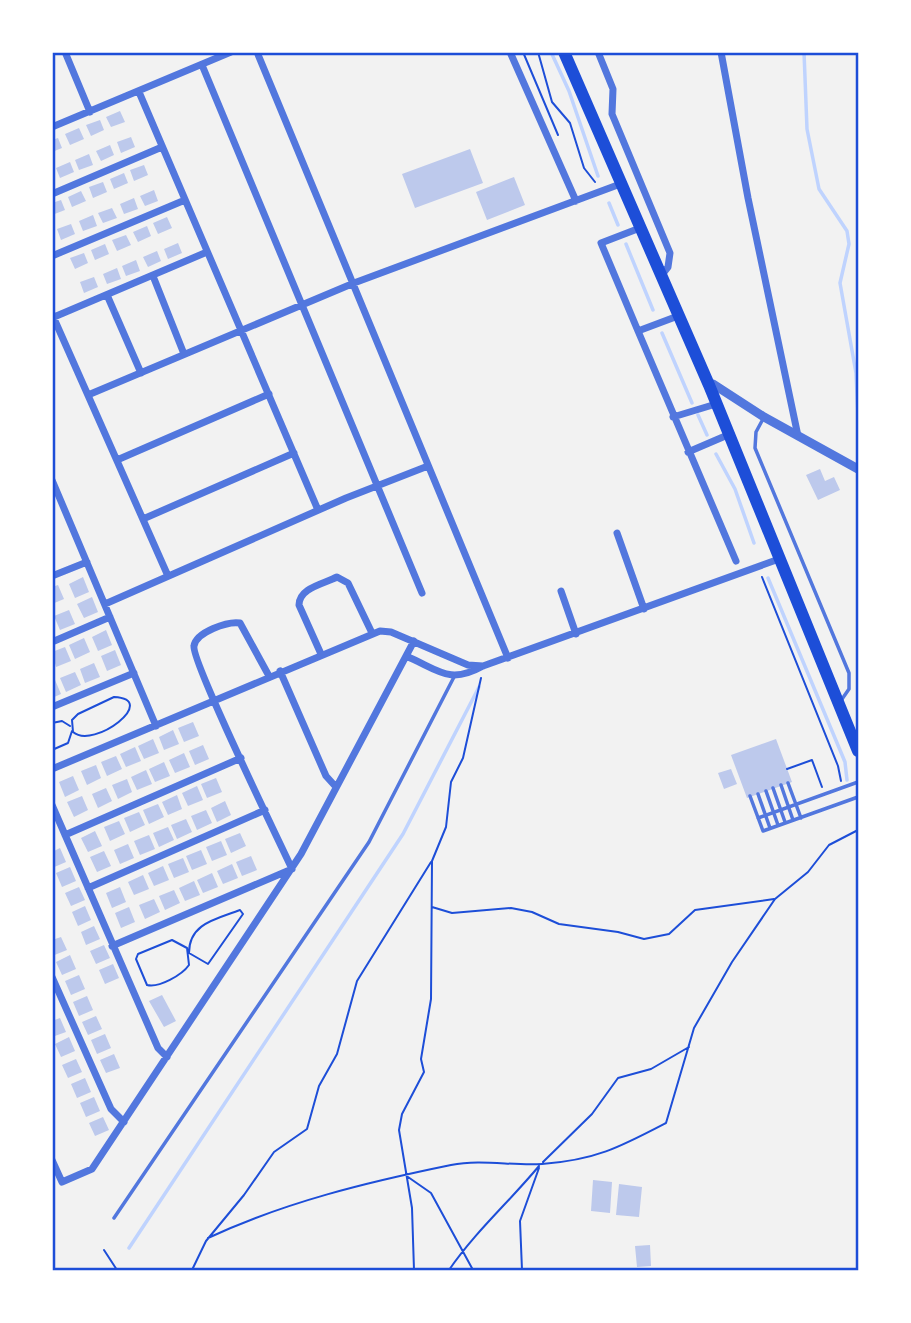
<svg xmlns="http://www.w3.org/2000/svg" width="911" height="1323" font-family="'Titillium Web',sans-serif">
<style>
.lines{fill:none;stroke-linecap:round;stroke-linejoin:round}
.stream{stroke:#bfd3fe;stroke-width:3.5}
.building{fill:#bdc9ec}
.path{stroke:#1d4ed8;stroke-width:2}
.service{stroke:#5277de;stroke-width:3.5}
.minor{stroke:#5277de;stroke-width:7}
.tertiary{stroke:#5277de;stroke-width:9}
.trunk{stroke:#1d4ed8;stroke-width:12}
.neatline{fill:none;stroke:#1d4ed8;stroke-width:2.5}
</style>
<rect width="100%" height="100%" fill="#f2f2f2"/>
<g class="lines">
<path class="stream" d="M551 52 569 91 598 176
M804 52 807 129 819 189 847 231 849 244 840 283 856 373 858 416
M609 203 618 225
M626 244 653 310
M662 333 692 403
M698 415 707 435
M716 454 735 489 754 543
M768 578 845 762 847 780
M129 1248 403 834 479 687"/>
</g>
<path class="building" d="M120 111 125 122 111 127 106 117Z
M100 120 104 130 91 136 86 125Z
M79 128 84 139 70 145 65 134Z
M131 137 135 147 121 153 117 142Z
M58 138 62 148 52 152V140Z
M110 145 114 155 101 161 96 151Z
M470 149 483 183 415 208 402 174Z
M89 154 93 165 79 170 75 160Z
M70 162 74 172 60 178 56 168Z
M144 165 148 175 134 181 130 170Z
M124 173 128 183 114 189 110 179Z
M514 177 525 205 487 220 476 192Z
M103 182 107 192 93 198 89 187Z
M154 190 158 201 145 206 140 196Z
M81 191 86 201 72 207 68 197Z
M134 198 138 209 124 214 120 204Z
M61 200 65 210 52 215V203Z
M112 208 117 218 103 223 98 213Z
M93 215 97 226 83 231 79 221Z
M167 217 172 228 158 234 153 223Z
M71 224 75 234 61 240 57 229Z
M147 226 151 236 138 242 133 232Z
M126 235 131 245 117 251 112 240Z
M178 243 182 253 168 259 164 249Z
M105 244 109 254 95 260 91 250Z
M157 251 161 261 148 267 143 257Z
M84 253 88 263 75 269 70 258Z
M136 260 140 271 126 276 122 266Z
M117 268 121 279 107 284 103 274Z
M94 277 98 287 84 293 80 282Z
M820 469 825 481 834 477 840 490 818 500 806 475Z
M83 577 89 592 75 598 69 584Z
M58 585 64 599 52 604V587Z
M92 597 98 612 84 618 77 604Z
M69 610 75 624 60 630 54 616Z
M106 630 112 645 98 651 92 637Z
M84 638 90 652 75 659 69 645Z
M65 647 71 661 56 667 52 652Z
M115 650 121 665 107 671 101 656Z
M94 663 100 677 85 683 80 669Z
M75 672 81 685 66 692 60 678Z
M55 680 61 694 52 698V682Z
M193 722 199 736 184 742 178 728Z
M173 730 179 744 164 750 159 737Z
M153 739 159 753 144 759 138 746Z
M776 739 792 782 747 798 731 755Z
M203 745 209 759 195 765 189 751Z
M135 747 141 761 126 767 120 754Z
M184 753 190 767 175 773 169 760Z
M116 756 122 769 107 776 101 762Z
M164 762 170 776 155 782 149 769Z
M96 765 101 778 87 785 81 771Z
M731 769 737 784 724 789 718 773Z
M146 770 152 784 137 790 131 777Z
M73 776 79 790 65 797 59 782Z
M216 778 222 792 207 798 201 784Z
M127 779 132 792 118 799 112 785Z
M197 786 203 800 188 806 182 793Z
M106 788 112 801 98 808 92 794Z
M177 795 182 809 168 815 162 802Z
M82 796 88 810 74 817 67 802Z
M225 801 231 815 217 822 211 808Z
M158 804 164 817 149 824 143 810Z
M206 810 212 823 197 830 191 816Z
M139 812 145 825 130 832 124 818Z
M186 819 192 832 177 839 171 825Z
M119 821 125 834 110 841 104 827Z
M168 827 174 840 159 847 153 833Z
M95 831 102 846 88 852 81 838Z
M240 833 246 846 231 853 225 839Z
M149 835 155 849 140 855 134 841Z
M221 841 227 855 212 861 206 847Z
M128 844 134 858 120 864 114 850Z
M60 848 66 862 52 868V852Z
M201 850 207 864 192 870 186 856Z
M104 851 111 866 97 872 90 857Z
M251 856 257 870 242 876 236 862Z
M183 858 189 872 174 878 168 864Z
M232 864 238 878 223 884 217 871Z
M163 866 169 880 154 886 148 873Z
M70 867 76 881 62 887 56 873Z
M212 873 218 887 203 893 197 880Z
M143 875 149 889 134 895 128 882Z
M194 881 200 895 185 901 179 888Z
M79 887 85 900 71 906 65 893Z
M120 887 126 902 112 908 106 893Z
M174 890 180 903 165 910 159 896Z
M154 899 160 912 145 919 139 905Z
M85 906 91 920 78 926 72 912Z
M129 907 135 922 121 928 115 913Z
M94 926 100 939 86 945 81 932Z
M61 937 67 950 52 956V940Z
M104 945 110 958 96 964 90 951Z
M70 955 76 969 62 975 56 962Z
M113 964 119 978 105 984 99 970Z
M79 975 85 989 71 995 65 981Z
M162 995 176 1021 164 1027 149 1001Z
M87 996 93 1010 79 1016 73 1002Z
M96 1016 102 1029 88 1035 82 1022Z
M60 1018 66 1032 52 1037V1021Z
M105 1034 111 1048 97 1054 91 1040Z
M69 1037 75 1051 61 1057 55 1044Z
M114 1054 120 1068 106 1073 100 1060Z
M76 1059 82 1072 68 1078 62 1065Z
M85 1078 91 1092 77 1098 71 1084Z
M94 1097 100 1111 86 1117 80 1103Z
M103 1117 109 1130 95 1136 89 1123Z
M593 1180 612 1182 610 1213 591 1211Z
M619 1184 642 1187 639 1217 616 1215Z
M650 1245 651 1266 637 1267 635 1246Z"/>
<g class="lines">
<path class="path" d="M523 52 558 135
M538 52 552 102 570 123 584 168 595 182
M762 577 838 766 841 781
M114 697C160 699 94 750 73 732L72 720 78 714Z
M52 723 62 721 70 726
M52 750 68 743 72 731
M787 769 812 760 822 787
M432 907 452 913 511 908 532 912 559 924 618 932 644 939 669 934 695 910 774 899
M240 910 243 914 208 964 189 953C189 923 217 919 240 910Z
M172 940 187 948 189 965C182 975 159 988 147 985L136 959 138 954Z
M543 1162 592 1114 618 1078 651 1069 689 1047
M408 1177 431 1193 473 1270
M208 1238C285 1202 368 1182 451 1165 481 1159 512 1166 542 1164 596 1160 620 1147 666 1123L694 1028 732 962 775 899 808 872 829 845 858 830
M104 1250 117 1270
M192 1270 206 1241 244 1195 274 1152 307 1129 319 1086 337 1054 357 981 431 862
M414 1270 412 1208 399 1130 402 1114 424 1072 421 1059 431 999 432 861 446 827 451 782 463 758 481 678
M449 1270C475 1232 510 1201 539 1166
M522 1270 520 1221 539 1168"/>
<path class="service" d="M763 419 756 432 755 448 849 673V689L840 702
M788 783 801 818
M781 785 793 820
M773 788 785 822
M766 791 778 825
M758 794 770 828
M750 796 763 831 858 797
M758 818 858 782
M114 1218 369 842 454 677"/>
<path class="minor" d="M65 52 90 112
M257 52 508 658
M510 52 576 201
M598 52 613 89 612 114 670 253 668 267 661 276
M721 52 748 198 798 436
M202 65 422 593
M139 92 318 510
M52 127 231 52
M52 194 162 147
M52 256 185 200
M153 276 184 354
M107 295 141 373
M52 314 168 576
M678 316 638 331 736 561
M54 317 207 252
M638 331 601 243 640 228
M88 395 354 283 623 183
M673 417 716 404
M688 452 730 434
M117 460 269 394
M52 480 156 726
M143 519 294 453
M617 533 644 609
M52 576 87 562
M561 591 576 634
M105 604 346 498 428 466
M52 642 110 617
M321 654 299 605C299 588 323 584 337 577L348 583 372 633
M406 656C439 670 449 685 483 666L779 559
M280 671 326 776 336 787
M52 707 134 673
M52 769 380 631 391 632 468 665 483 666
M52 805 158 1048 167 1057
M65 835 241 758
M88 888 265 810
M112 946 292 869C279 841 191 660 194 646 196 632 228 621 240 623L269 676
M52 977 111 1109 124 1122
M52 1160 62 1182 92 1169 301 854 414 641"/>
<path class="tertiary" d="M709 385 713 384 764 417 858 469"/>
<path class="trunk" d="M564 52 709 385 858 751"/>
</g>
<rect width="911" height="1323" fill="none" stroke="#ffffff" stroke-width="108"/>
<rect x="54" y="54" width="803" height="1215" class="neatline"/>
</svg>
